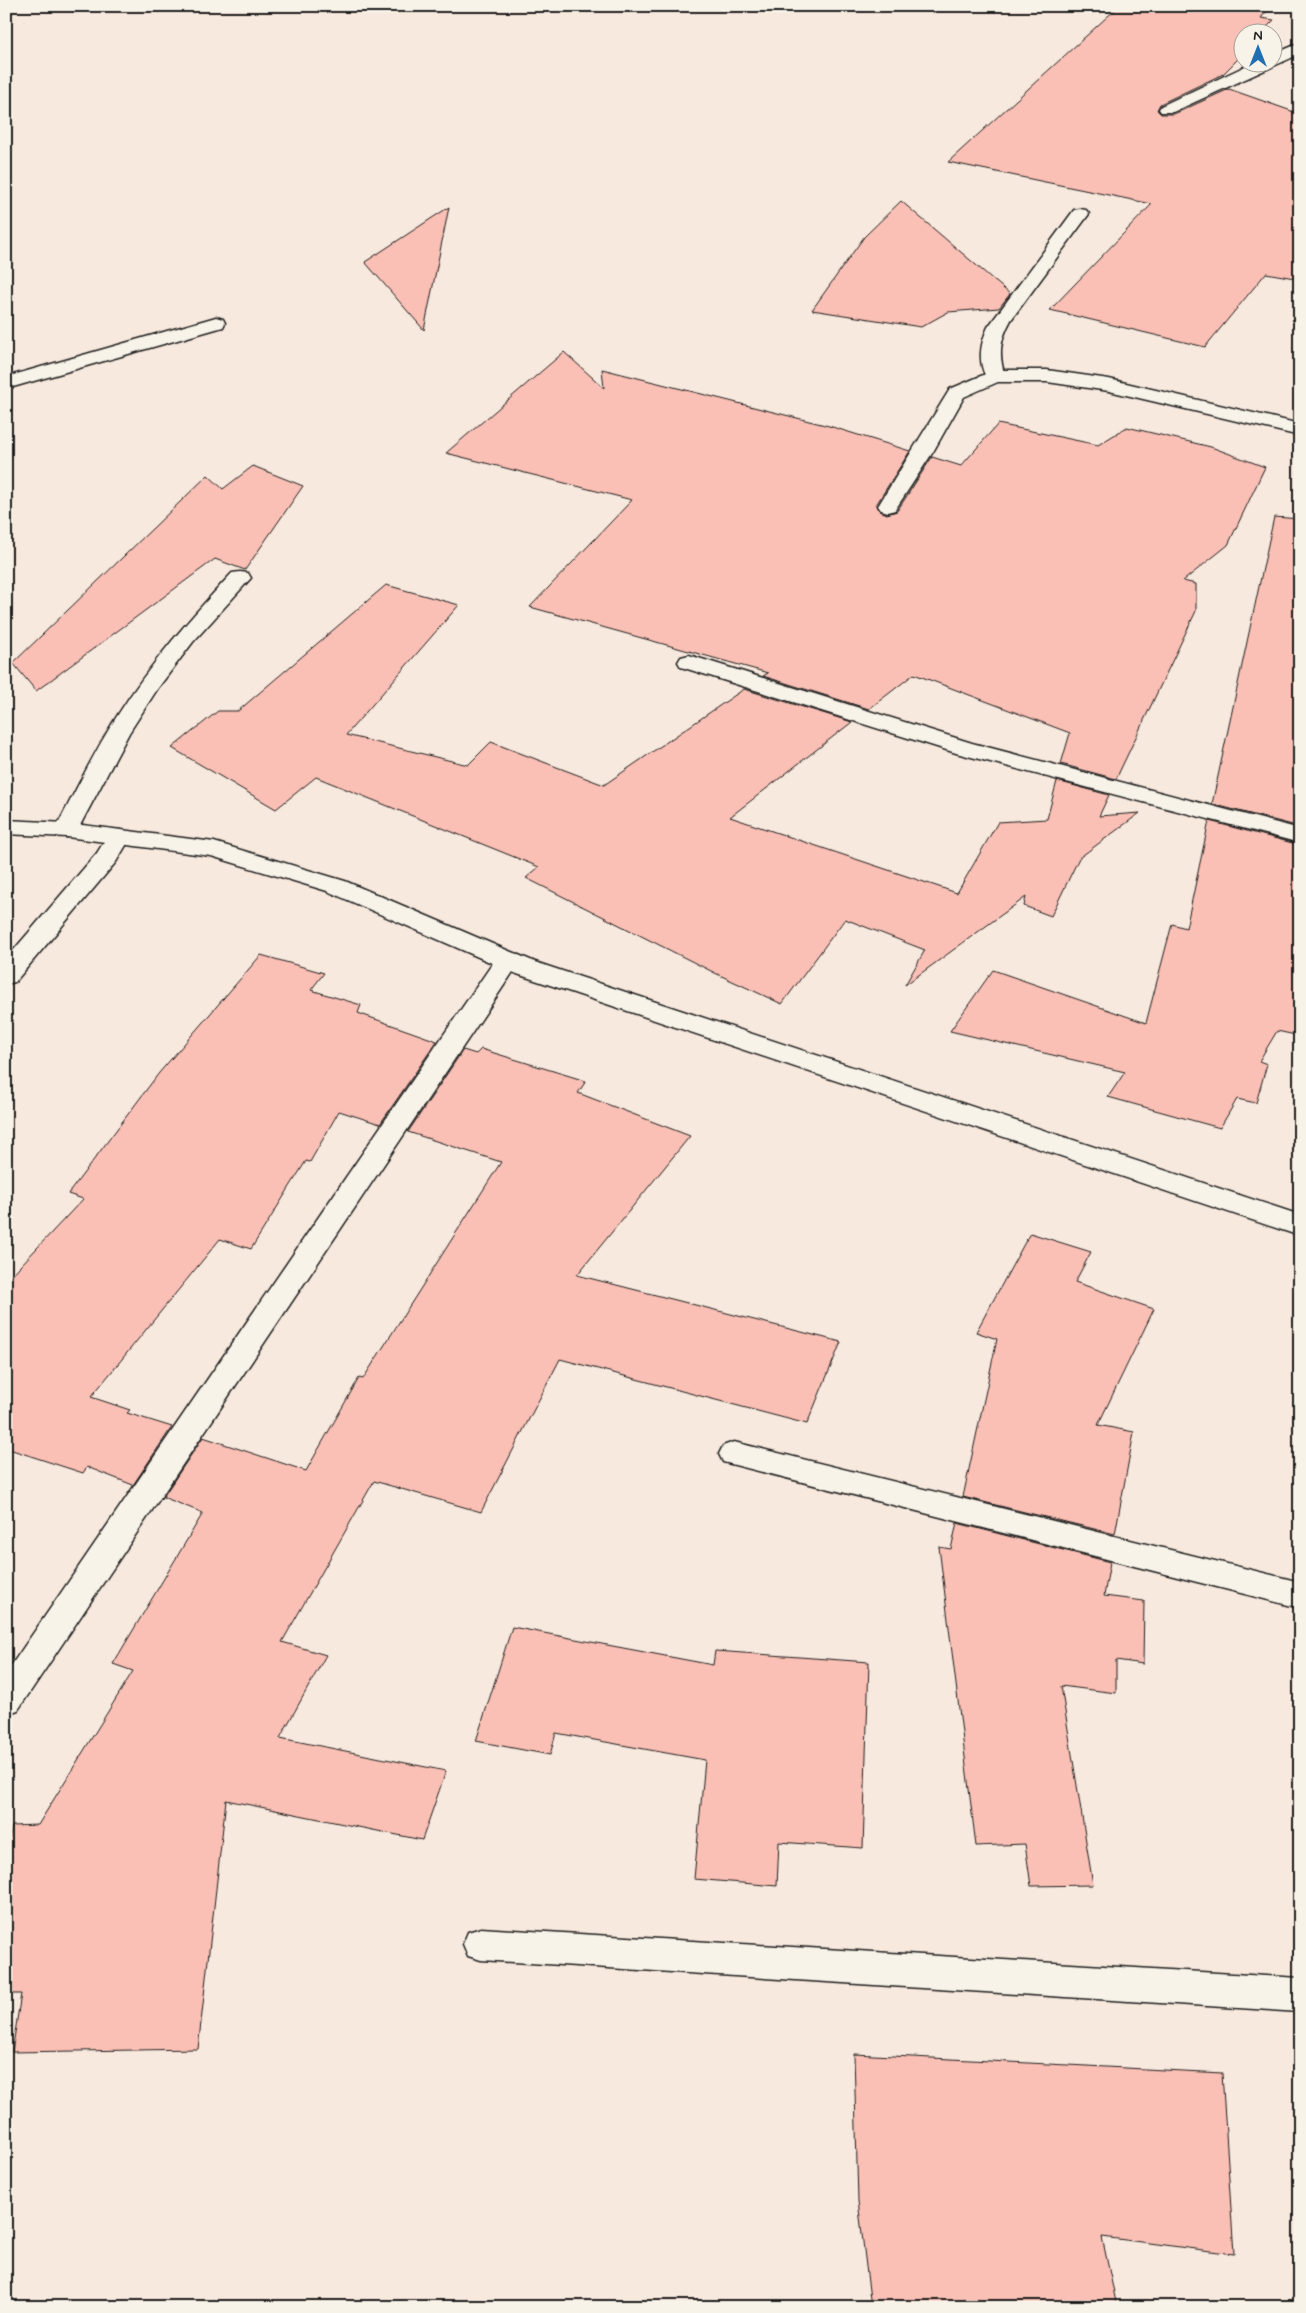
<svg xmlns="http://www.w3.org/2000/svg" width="1306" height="2313" font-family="Mynerve,sans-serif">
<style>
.building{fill:#fbc0b5;stroke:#1c1c1c}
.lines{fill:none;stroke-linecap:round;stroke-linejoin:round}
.lane-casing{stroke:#1c1c1c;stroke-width:3}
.street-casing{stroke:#1c1c1c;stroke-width:3}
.lane{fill:#f7f3e8;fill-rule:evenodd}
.street{fill:#f7f3e8;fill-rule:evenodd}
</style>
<rect width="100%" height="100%" fill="#f8e9de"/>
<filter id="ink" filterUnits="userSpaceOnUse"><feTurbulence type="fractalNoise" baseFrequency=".02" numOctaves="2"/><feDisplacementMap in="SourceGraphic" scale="10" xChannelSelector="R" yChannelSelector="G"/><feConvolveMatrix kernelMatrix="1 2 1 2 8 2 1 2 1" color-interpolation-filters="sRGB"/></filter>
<g filter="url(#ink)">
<path class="building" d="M1119 6H1271L1261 18 1274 20 1262 32H1244V53L1223 74 1160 104 1157 110 1161 114H1174L1229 89 1300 114V279L1266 273 1205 347 1050 310 1152 204 948 162Z
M901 201 1010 294 999 308 948 312 921 327 812 310 864 237Z
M449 207 424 330 365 262Z
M564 352 604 388 602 369 829 426 910 451 876 505 880 511 887 514 897 511 932 457 961 466 998 424 1098 445 1127 427 1211 447 1265 467 1228 545 1183 581 1196 584V611L1116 779 1061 764 1070 733 914 674 869 709 763 676 768 673 530 607 632 500 446 453Z
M253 466 303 486 245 570 215 559 36 691 13 663 208 475 223 489Z
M1274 517 1300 519V827L1212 804Z
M386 585 459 605 346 735 468 765 491 742 604 785 744 689 852 722 730 817 957 893 998 822 1047 819 1057 781 1109 795 1099 816 1140 813 1079 858 1051 916 1024 906 1026 897 905 985 925 950 845 919 782 1004 715 973 526 878 539 867 316 777 276 809 172 748 218 711H238Z
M1209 821 1300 845V1036L1277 1031 1259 1061 1267 1064 1256 1103 1237 1099 1220 1128 1108 1097 1125 1072 950 1031 993 970 1146 1023 1172 924 1186 928Z
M261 955 324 973 311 990 361 1005 358 1013 437 1041 380 1124 339 1111 310 1162 306 1161 251 1249 220 1239 91 1397 130 1410 127 1413 172 1427 133 1485 87 1467 83 1473 6 1448V1281L83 1199 68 1194 159 1073Z
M481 1049 586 1081 578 1093 690 1136 577 1275 841 1342 807 1424 560 1359 481 1512 374 1481 282 1642 326 1655 280 1738 446 1771 422 1840 226 1800 198 2049 12 2052 21 1994H6V1857L12 1826 38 1825 133 1671 113 1664 203 1513 163 1497 203 1437 306 1471 359 1378 363 1379 501 1162 408 1132 463 1050 476 1054Z
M1030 1233 1091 1252 1075 1282 1154 1309 1098 1425 1134 1432 1115 1534 963 1497 997 1339 976 1332Z
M957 1523 1110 1562 1104 1596 1144 1601 1143 1664 1116 1660V1693L1061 1686 1093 1885 1031 1886 1025 1844 976 1846 939 1547 951 1549Z
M512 1627 713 1665 715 1651 869 1662 863 1848 779 1842 777 1886 694 1879 705 1760 556 1733 550 1755 476 1741Z
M854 2054 1222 2073 1234 2254 1102 2237 1117 2307H871L858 2201Z"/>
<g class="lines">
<g class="lane-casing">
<path id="lane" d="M1300 43V54L1173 112H1161L1159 109 1161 106 1254 62H1274V54Z
M1080 209 1086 210 1089 214 1011 320C1000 340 998 354 1005 376L1002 380 995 382 988 380C977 364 980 344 988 327L1074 210Z
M240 572 248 573 251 578 193 642 158 688 129 733 75 835 67 837 59 835 55 830C75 792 94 752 117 716 150 664 190 618 232 573Z
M689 655 972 743 1300 829V843L956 753 681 667 678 662 681 657Z
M119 830 128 832 131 837 116 862 15 982 6 984V959L97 853 110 832Z
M508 952 517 954 521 960 517 966 18 1710 6 1714V1673L499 954Z"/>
</g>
<g class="street-casing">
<path id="street" d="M216 317 223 319 225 323 223 327 6 389V377Z
M995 370H1047L1109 379 1300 424V436L1109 391 1047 382H998L964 397 933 452 895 510 888 512 881 510 878 506 950 389Z
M6 820 67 823 214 842 345 881 535 962 1300 1215V1236L517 974 327 891 211 856 67 837 6 834Z
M734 1442 1300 1582V1608L723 1462 719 1454 723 1446Z
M481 1928 1300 1978V2012L481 1960 468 1956 463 1944 468 1932Z"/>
</g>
<use href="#lane" class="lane"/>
<use href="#street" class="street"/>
</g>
</g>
<rect width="1306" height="2313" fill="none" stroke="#f7f3e8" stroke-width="25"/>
<rect x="12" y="12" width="1281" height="2288" fill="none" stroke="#1c1c1c" stroke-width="2" filter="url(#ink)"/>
<g transform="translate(1258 48)"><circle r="24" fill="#f7f3e8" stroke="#9f9d96"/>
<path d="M0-4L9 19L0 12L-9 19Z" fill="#1f6fb2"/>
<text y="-8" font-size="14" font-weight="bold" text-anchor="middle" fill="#1c1c1c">N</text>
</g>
</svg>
